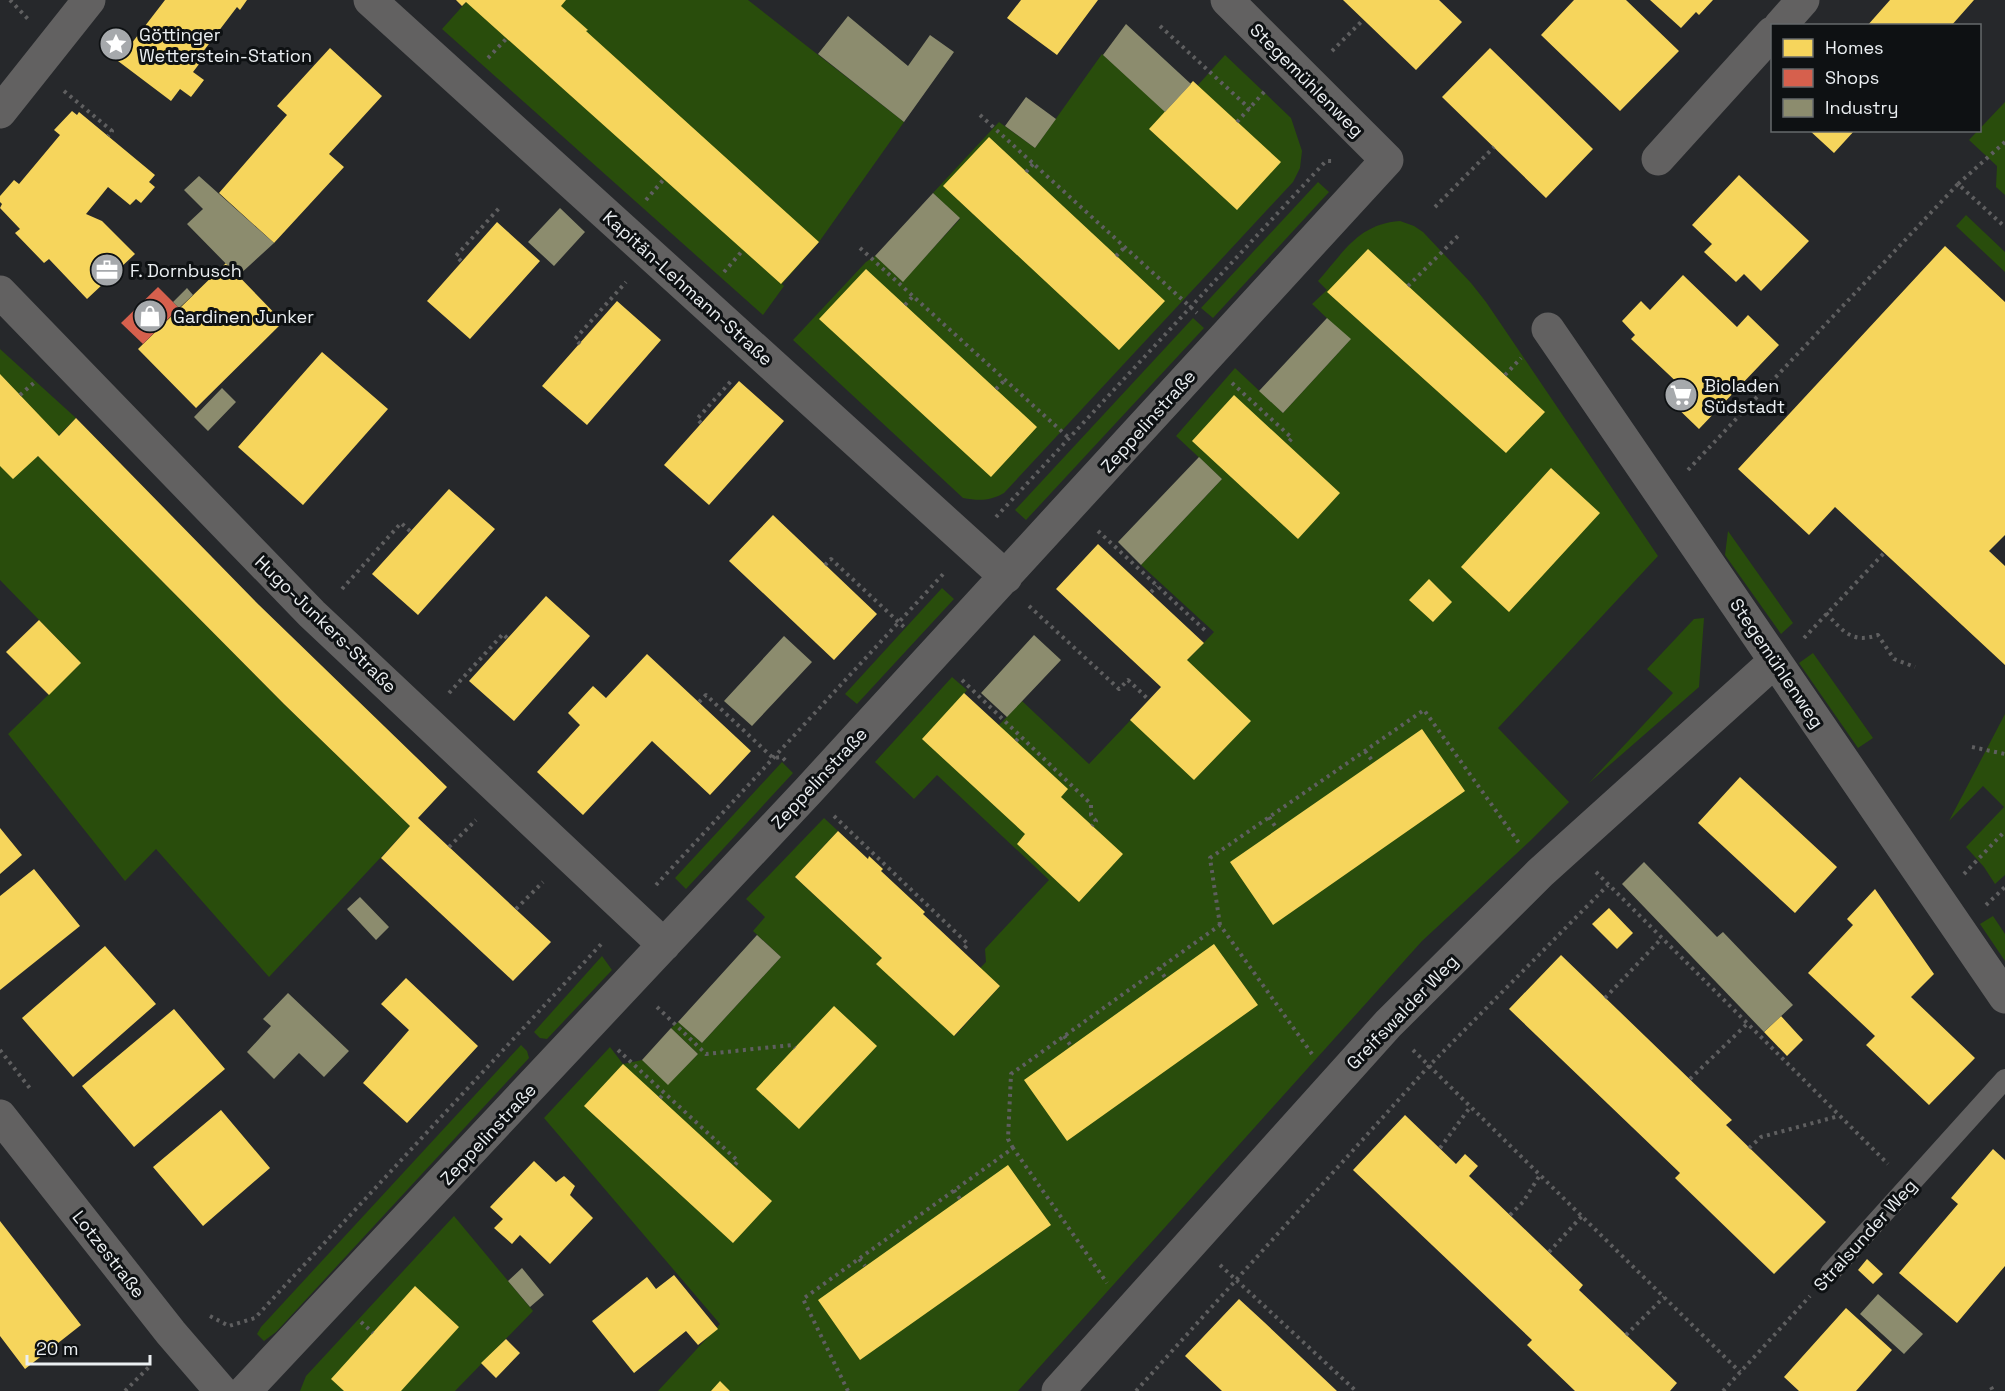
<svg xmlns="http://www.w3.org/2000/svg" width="2005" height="1391" font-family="'Space Grotesk',sans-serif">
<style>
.green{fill:#294d0c}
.homes{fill:#f6d55c}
.shops{fill:#d6604d}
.industry{fill:#8c8c6e}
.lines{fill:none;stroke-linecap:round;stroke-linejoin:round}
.path{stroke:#5f5f60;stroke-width:4;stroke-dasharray:3 4.5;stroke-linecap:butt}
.lane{stroke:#626161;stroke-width:20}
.street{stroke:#626161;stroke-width:33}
.labels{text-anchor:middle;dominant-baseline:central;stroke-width:6;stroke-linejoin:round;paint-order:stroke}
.poi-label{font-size:18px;fill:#ebeff2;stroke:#0e1113;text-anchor:start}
.street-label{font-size:18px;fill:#ebeff2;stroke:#0e1113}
</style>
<rect width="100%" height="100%" fill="#26282b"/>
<path class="green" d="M468 0H748L904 122 819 242 782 284 784 286 763 315 442 29Z
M1102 54 1165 111 1198 85 1225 55 1291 118 1302 151 1300 168 1293 182 1004 493C990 501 979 501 963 498L793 340 866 262 875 256 903 281 960 219 933 193 999 122 1035 148Z
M2005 102V195L1996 187 1997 166 1969 140Z
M1318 182 1329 192 1213 318 1201 308Z
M1966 215 2005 252V272L1956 226Z
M1400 221 1414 226 1423 232 1471 283 1486 302 1658 556 1498 728 1569 802 1530 841 1422 941 1018 1391H658L720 1324 544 1118 610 1047 623 1064 642 1060 668 1084 698 1054 671 1028 678 1022 702 1043 781 957 753 931 765 917 746 899 824 818 838 831 795 877 882 958 955 1036 1000 986 980 968 986 962 985 949 1049 880 937 775 914 799 875 762 952 677 967 690 964 694 999 725 1022 701 1089 764 1214 632 1141 565 1222 479 1176 436 1235 368 1283 413 1350 340 1312 304 1327 290 1318 281C1344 252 1358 224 1400 221Z
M1193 318 1204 328 1026 520 1015 510Z
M0 349 76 418 38 456 284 704 410 826 269 977 156 849 125 881 8 734 81 663 0 580Z
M1728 531 1793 623 1781 634 1725 555Z
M942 588 954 599 857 704 845 694Z
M1704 618 1699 687 1589 783 1673 693 1647 669 1694 619Z
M1813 653 1873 738 1858 748 1799 663Z
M2005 714V875L1995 884 1984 867 1966 847 2004 807 1983 786 1949 821Z
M782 762 793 773 686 889 675 878Z
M1993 916 2005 934V961L1980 924Z
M602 956 612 970 547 1039 540 1038 534 1032Z
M521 1045 527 1051 529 1058 276 1332 264 1341 257 1334 261 1327Z
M454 1216 533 1311 455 1391H300L306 1376Z"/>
<path class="homes" d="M165 0H247L240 10 237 7 202 53 206 55 193 72 204 80 191 97 180 89 171 101 118 61Z
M456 0H566L561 6 588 30 586 31 819 242 781 284 466 2 462 6Z
M1021 0H1098L1057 55 1007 18Z
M1343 0H1439L1462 22 1416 70Z
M1574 0H1626L1679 51 1620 111 1541 35Z
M1650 0H1713L1699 15 1696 12 1681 28Z
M1890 0H1974L1951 26H1867Z
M330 48 382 96 329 154 344 167 274 243 219 193 287 115 277 106Z
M1490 48 1593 149 1546 198 1442 97Z
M1193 81 1281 162 1237 210 1149 129Z
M72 111 77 115 79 112 155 175 149 182 155 187 141 203 136 199 130 205 108 187 86 214 102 221 135 254 87 299 49 259 44 263 15 233 20 229 0 208 2 204 0 202V196L14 180 19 184 60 135 54 130Z
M1809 130H1855L1834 153Z
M989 137 1165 301 1119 350 943 186Z
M1739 175 1809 241 1761 291 1744 274 1736 282 1704 252 1712 244 1692 225Z
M497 222 540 261 470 339 427 301Z
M1945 246 2005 302V535L1989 551 2005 566V665L1835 507 1809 535 1738 469Z
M1368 249 1545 412 1506 453 1327 292Z
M226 263 283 322 196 408 138 349Z
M866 269 1037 427 991 477 819 319Z
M1683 275 1737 327 1748 315 1779 345 1699 429 1671 402 1684 389 1631 339 1635 335 1622 321 1641 301 1650 310Z
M617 301 661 340 587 425 542 386Z
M322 352 388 409 303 505 238 447Z
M0 374 59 436 76 418 259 605 447 787 418 818 551 942 513 981 381 858 410 826 284 704 38 456 13 479 0 466Z
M739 381 784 421 709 505 664 465Z
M1234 395 1340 493 1298 539 1192 441Z
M1551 468 1600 513 1509 612 1461 567Z
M449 489 495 529 418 615 372 574Z
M773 515 877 614 834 660 729 561Z
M1098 544 1204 643 1187 660 1251 721 1194 780 1130 720 1161 687 1056 589Z
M1429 579 1452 602 1433 622 1409 600Z
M546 596 590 636 514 721 469 681Z
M39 620 81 663 49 695 6 652Z
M647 654 751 751 710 795 652 741 583 815 537 772 580 725 568 713 593 686 606 698Z
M964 693 1068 789 1061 797 1123 854 1079 902 1017 844 1025 834 922 739Z
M1422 729 1465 791 1273 925 1230 862Z
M1740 777 1837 867 1795 913 1698 823Z
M0 828 22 855 0 874Z
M838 831 868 859 869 856 883 869 881 871 925 912 923 914 1000 986 954 1036 876 964 882 958 795 877Z
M34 869 80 926 0 990V896Z
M1875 889 1934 974 1911 997 1975 1058 1929 1105 1866 1045 1875 1036 1808 973 1853 925 1847 919Z
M1609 908 1633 933 1617 949 1592 924Z
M1214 944 1258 1005 1067 1141 1024 1080Z
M105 946 156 1004 73 1077 22 1018Z
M1561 955 1732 1120 1726 1125 1826 1222 1774 1274 1675 1178 1680 1173 1509 1009Z
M406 978 478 1046 407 1123 363 1083 409 1030 381 1004Z
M834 1006 877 1046 799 1129 756 1089Z
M174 1009 225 1069 134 1147 82 1086Z
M1781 1016 1803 1040 1787 1056 1764 1032Z
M623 1064 772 1201 733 1243 584 1106Z
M221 1110 270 1168 203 1226 153 1167Z
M1405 1115 1456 1164 1465 1154 1478 1166 1469 1176 1583 1285 1579 1290 1677 1383 1670 1391H1575L1527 1345 1532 1340 1353 1170Z
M1993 1149 2005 1160V1266L1957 1323 1899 1273 1958 1204 1951 1198Z
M534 1161 556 1182 564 1176 575 1186 570 1195 593 1218 550 1264 520 1235 512 1244 494 1228 503 1219 490 1207Z
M1008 1165 1051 1225 860 1360 818 1300Z
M0 1221 81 1325 25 1369 0 1336Z
M1867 1259 1883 1274 1873 1284 1858 1270Z
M674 1275 718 1329 698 1345 686 1331 634 1373 592 1321 647 1277 656 1289Z
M415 1286 459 1327 401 1391H344L331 1379Z
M1239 1299 1264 1322 1337 1391H1222L1185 1356Z
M1846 1308 1892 1350 1856 1391H1799L1784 1377Z
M506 1339 520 1353 496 1378 481 1363Z
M720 1381 730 1391H711Z"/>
<path class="shops" d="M158 287 179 308 143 344 121 323Z"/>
<path class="industry" d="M848 16 908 66 930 35 954 52 904 122 818 54Z
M1126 24 1191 84 1165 112 1103 55Z
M1026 97 1056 119 1035 148 1005 126Z
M199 176 274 243 238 276 187 224 203 209 184 190Z
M933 193 960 218 903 282 875 256Z
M560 208 585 232 554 266 528 242Z
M187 288 193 295 179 308 173 302Z
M1327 318 1351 339 1283 413 1259 391Z
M222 388 236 402 208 431 194 417Z
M1199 457 1222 479 1141 565 1118 542Z
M1034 635 1061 660 1007 717 981 693Z
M784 636 812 662 752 726 724 701Z
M1644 862 1717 937 1723 932 1793 1005 1764 1032 1622 884Z
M360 897 389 927 376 940 347 909Z
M757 935 781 957 702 1043 678 1022Z
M288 993 349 1051 324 1077 299 1053 274 1079 247 1052 271 1026 263 1019Z
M671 1028 698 1054 668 1085 642 1060Z
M522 1268 544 1295 530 1307 508 1281Z
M1878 1294 1923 1334 1904 1354 1860 1314Z"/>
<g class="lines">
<path class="path" d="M10 0 28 19
M1160 26 1250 109
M1332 51 1363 20
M488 58 507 38
M64 91 112 131 108 136
M980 115 1197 313
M1237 122 1265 91
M1026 172 1033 164
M1958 184 2005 142
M646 200 664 179
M1435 207 1494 147
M860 248 1069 438
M1116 256 1125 247
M461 261 456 256 501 206
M724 272 743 250
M1408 286 1461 233
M905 305 912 297
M580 344 575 339 626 282
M1505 375 1521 358
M1232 383 1292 438 1287 444
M996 389 1005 380
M20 395 36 381
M701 423 697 419 733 379
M1688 470 1958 184 2005 227
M996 517 1326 161H1334
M1098 531 1208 633
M825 565 831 559 905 628
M342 589 401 523 410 531
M1151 592 1157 586
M1029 606 1119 689 1128 680 1149 700
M1826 613C1843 631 1852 644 1878 635L1894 659 1915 667
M1804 638 1884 553
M962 680 1091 804V815L1096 821 1092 826
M449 693 503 634 508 639
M699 702 706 695 773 758 782 757 786 761
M1016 741 1020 736
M1972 747 2005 754
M1365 751 1374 763
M834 816 968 944 962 951
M1269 817 1277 829
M449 847 476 820
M1596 872 1888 1164
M1964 874 2005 831
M656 885 946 571
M1986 905 2005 887
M516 909 543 882
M1220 925 1210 858 1424 710 1519 843
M1159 968 1166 979
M1605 998 1662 938
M657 1007 706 1054 792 1045 795 1048
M1064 1036 1071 1046
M0 1050 32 1091
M618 1050 738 1161 734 1166
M1413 1050 1740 1372
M1690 1079 1747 1024
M660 1098 664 1093
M1013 1148 1008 1139 1011 1074 1220 925 1312 1054
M1440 1148 1471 1106
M1749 1148 1761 1137 1839 1116
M954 1190 960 1199
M1510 1215 1523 1202 1540 1175
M1549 1252 1582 1216
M859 1259 865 1266
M1220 1265 1356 1391
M210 1316 229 1326 255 1318 604 941
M361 1322 373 1333
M1626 1335 1664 1297
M1991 1387 1993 1391
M125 1391 150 1366
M848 1391 803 1299 1013 1148 1107 1283
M1136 1391 1429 1066 1608 885
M1723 1391 1810 1296"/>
<path class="lane" d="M1830 1273 2005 1079"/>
<path class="street" d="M370 0 1006 577
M1780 26 1803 0
M0 112 89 0
M1658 159 1772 33
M0 292 312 614 664 945
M1548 329 2005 997
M0 1116 171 1333 221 1391
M245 1391 808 791 1387 160 1227 0
M1058 1391 1388 1024 1540 873 1775 661"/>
</g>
<defs>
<g id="sight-disc" transform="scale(1.725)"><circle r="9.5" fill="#a6a9ac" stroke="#0e1113"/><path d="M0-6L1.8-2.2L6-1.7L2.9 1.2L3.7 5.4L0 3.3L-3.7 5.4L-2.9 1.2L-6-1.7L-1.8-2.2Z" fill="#fff"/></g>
<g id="office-disc" transform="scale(1.725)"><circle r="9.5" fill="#a6a9ac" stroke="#0e1113"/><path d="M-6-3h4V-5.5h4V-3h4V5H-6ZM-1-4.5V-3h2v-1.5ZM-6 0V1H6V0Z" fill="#fff"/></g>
<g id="shop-disc" transform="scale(1.725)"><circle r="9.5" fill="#a6a9ac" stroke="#0e1113"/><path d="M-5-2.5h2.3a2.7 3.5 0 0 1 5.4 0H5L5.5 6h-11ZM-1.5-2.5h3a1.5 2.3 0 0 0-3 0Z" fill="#fff"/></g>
<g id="supermarket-disc" transform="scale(1.725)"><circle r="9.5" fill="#a6a9ac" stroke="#0e1113"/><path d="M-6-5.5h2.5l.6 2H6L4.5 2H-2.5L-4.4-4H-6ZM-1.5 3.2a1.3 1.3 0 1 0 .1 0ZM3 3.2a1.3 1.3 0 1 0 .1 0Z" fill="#fff"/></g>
</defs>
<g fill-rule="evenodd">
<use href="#sight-disc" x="116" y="44"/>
<use href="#office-disc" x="107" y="270"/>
<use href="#shop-disc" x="150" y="316"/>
<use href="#supermarket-disc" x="1681" y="395"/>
</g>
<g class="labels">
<g class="poi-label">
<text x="139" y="34">Göttinger<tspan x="139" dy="21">Wetterstein-Station</tspan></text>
<text x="130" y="270">F. Dornbusch</text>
<text x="173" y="316">Gardinen Junker</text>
<text x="1704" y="385">Bioladen<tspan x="1704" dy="21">Südstadt</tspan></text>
</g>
<g class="street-label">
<text transform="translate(1307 80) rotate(45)">Stegemühlenweg</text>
<text transform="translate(688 288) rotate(42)">Kapitän-Lehmann-Straße</text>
<text transform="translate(1148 421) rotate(-48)">Zeppelinstraße</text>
<text transform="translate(326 624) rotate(44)">Hugo-Junkers-Straße</text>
<text transform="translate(1777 663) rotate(56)">Stegemühlenweg</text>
<text transform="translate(819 778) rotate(-47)">Zeppelinstraße</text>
<text transform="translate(1402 1012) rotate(-46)">Greifswalder Weg</text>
<text transform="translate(488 1134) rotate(-47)">Zeppelinstraße</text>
<text transform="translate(1865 1235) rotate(-48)">Stralsunder Weg</text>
<text transform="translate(109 1254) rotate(52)">Lotzestraße</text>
</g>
</g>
<rect x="1771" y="24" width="210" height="108" fill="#0e1113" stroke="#666a6c" stroke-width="1.5"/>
<rect x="1783" y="39" width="30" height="18" fill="#f6d55c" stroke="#666a6c" stroke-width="1.5"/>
<text x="1825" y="54" font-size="18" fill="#ebeff2">Homes</text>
<rect x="1783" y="69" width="30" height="18" fill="#d6604d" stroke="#666a6c" stroke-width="1.5"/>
<text x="1825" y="84" font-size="18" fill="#ebeff2">Shops</text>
<rect x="1783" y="99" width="30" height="18" fill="#8c8c6e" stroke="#666a6c" stroke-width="1.5"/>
<text x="1825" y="114" font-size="18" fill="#ebeff2">Industry</text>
<path d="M27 1355v9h123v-9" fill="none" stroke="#ebeff2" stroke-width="3"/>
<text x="36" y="1355" font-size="18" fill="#ebeff2" stroke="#0e1113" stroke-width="4.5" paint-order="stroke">20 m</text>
</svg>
